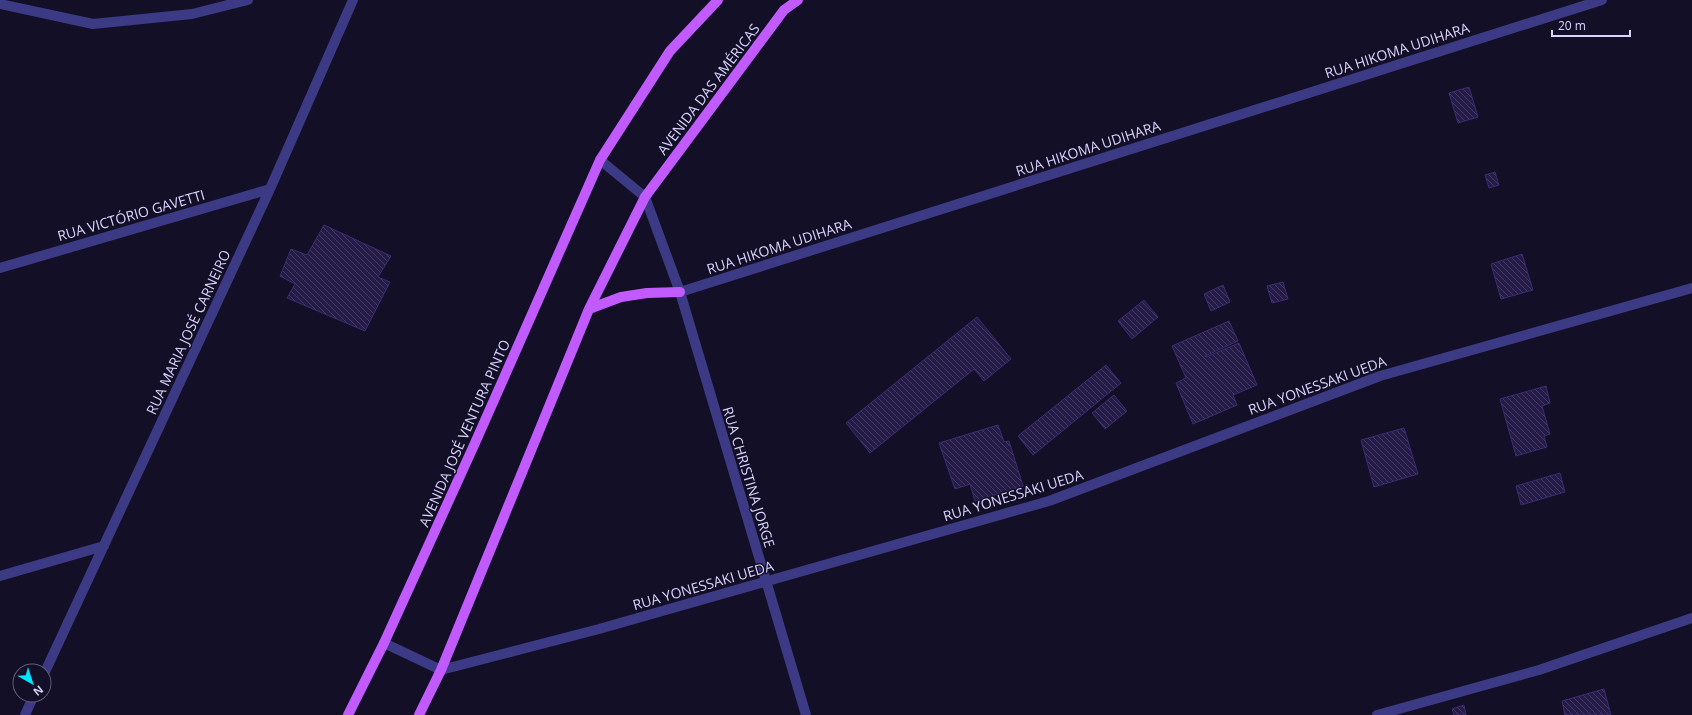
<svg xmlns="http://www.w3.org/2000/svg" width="1692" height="715" font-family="'Open Sans',sans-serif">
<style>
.building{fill:url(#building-back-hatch);stroke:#3b2d73}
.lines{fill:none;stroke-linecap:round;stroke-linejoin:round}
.minor{stroke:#3d3a85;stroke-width:10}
.primary{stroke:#c25bff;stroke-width:10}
.labels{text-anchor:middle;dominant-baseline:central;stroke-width:3;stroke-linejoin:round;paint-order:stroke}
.street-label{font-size:14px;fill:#d9d4ff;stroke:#130f26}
</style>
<defs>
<pattern id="building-back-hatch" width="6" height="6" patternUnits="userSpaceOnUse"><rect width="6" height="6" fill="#241b47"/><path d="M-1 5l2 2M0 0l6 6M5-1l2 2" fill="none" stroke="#433b63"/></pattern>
</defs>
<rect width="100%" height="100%" fill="#130f26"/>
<path class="building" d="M1469 87 1478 117 1458 123 1449 93Z
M1495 172 1499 185 1489 188 1485 175Z
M324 225 391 256 378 277 390 282 365 331 287 298 295 284 280 276 291 249 307 255Z
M1522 254 1533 290 1501 299 1491 264Z
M1283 282 1288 299 1272 303 1267 286Z
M1223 285 1230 302 1211 311 1204 294Z
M1144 300 1158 317 1132 339 1118 321Z
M977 317 1011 359 984 381 974 369 870 453 846 423Z
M1229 321 1238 341 1205 356 1206 357 1239 343 1257 385 1233 395 1237 405 1193 424 1176 383 1186 378 1172 346Z
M1106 365 1121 383 1033 455 1018 436Z
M1546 386 1550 403 1542 406 1550 434 1544 436 1547 447 1516 456 1500 399Z
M1114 395 1127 411 1105 429 1092 413Z
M998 425 1004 442 1009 441 1023 486 975 501 970 484 955 489 939 443Z
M1404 428 1418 474 1374 487 1361 440Z
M1560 473 1565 492 1521 505 1516 486Z
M1604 689 1611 715H1565L1562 701Z
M1464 705 1466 715H1454L1452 709Z"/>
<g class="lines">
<path class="minor" d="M0 4 93 24 192 14 248 0
M600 160 645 197 680 292 1602 0
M0 268 270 189
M680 292 806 715
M0 576 104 546
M384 643 441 670 599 629 1049 501 1380 376 1692 288
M44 674 270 189 353 0
M25 715 34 695
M1377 715 1539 670 1692 618"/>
<path class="primary" d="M589 309 621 297 647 293 680 292
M348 715 384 643 475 443 600 160 670 51 718 0
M419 715 441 670 589 309 645 197 784 10 798 0"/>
</g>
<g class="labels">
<g class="street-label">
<text transform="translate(1397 50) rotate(-18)">RUA HIKOMA UDIHARA</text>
<text transform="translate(708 89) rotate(-53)">AVENIDA DAS AMÉRICAS</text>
<text transform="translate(1088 148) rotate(-18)">RUA HIKOMA UDIHARA</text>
<text transform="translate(131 215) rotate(-16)">RUA VICTÓRIO GAVETTI</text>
<text transform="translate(779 246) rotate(-18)">RUA HIKOMA UDIHARA</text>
<text transform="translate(188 332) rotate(-65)">RUA MARIA JOSÉ CARNEIRO</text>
<text transform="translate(1317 385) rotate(-20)">RUA YONESSAKI UEDA</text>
<text transform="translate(464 433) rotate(-66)">AVENIDA JOSÉ VENTURA PINTO</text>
<text transform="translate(749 477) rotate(73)">RUA CHRISTINA JORGE</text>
<text transform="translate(1013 495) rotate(-17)">RUA YONESSAKI UEDA</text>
<text transform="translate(703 585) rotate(-16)">RUA YONESSAKI UEDA</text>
</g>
</g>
<g transform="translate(32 683) rotate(141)"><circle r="19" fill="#130f26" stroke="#625e7d"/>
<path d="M0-3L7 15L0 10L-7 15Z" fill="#00e5ff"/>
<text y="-6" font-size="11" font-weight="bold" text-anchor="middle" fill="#d9d4ff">N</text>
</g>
<path d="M1552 30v6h78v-6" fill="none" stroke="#d9d4ff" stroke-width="2"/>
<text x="1558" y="30" font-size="12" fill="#d9d4ff" stroke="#130f26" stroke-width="3" paint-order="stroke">20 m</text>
</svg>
